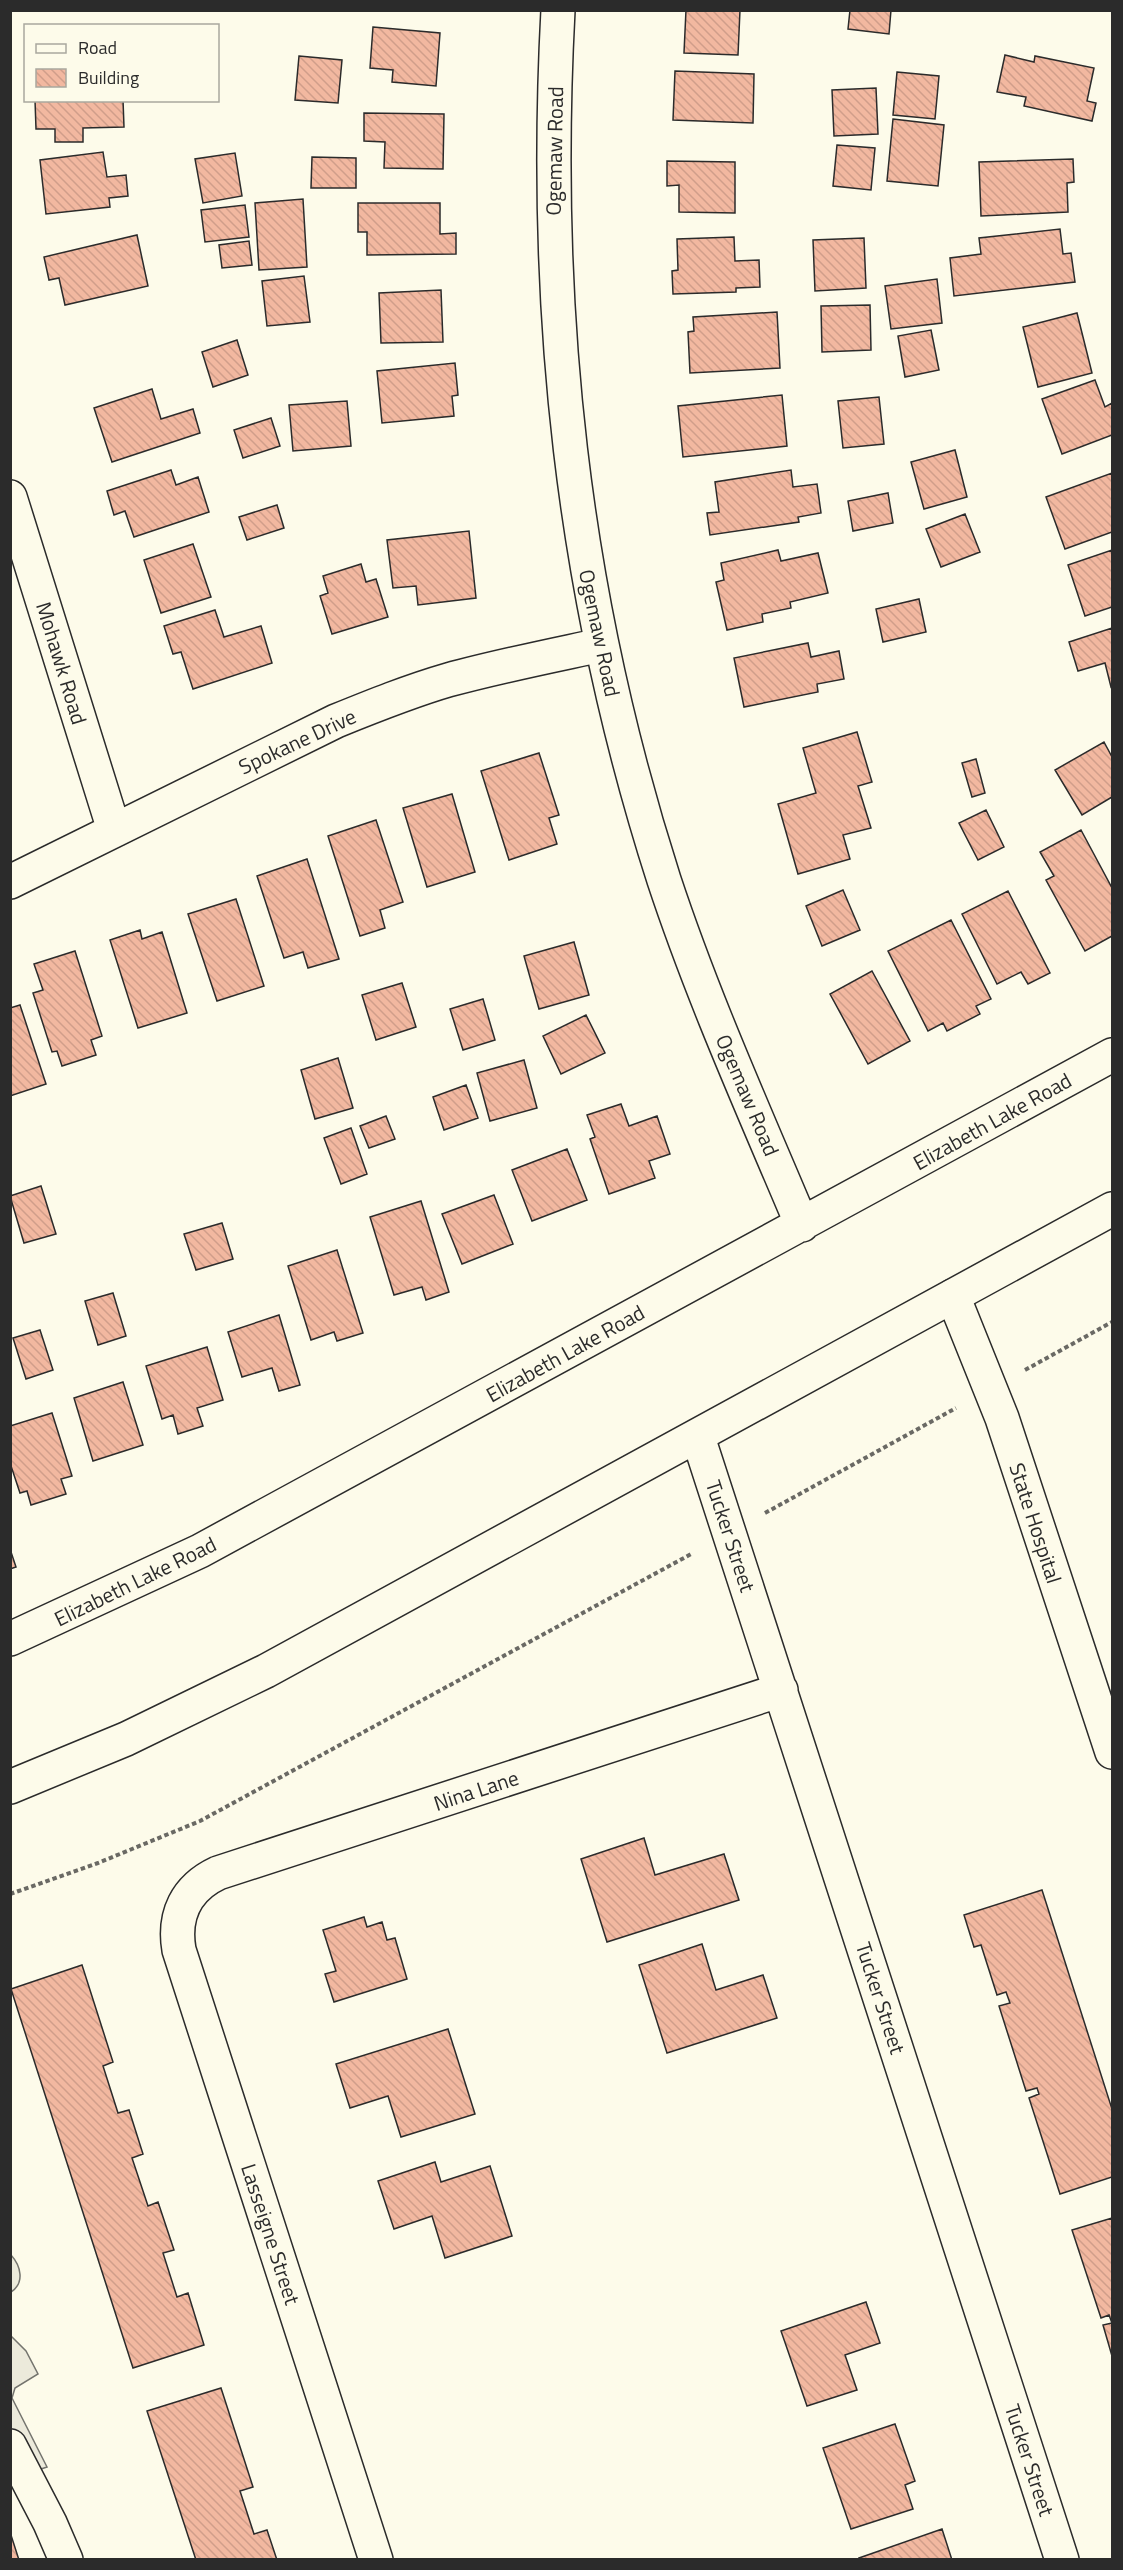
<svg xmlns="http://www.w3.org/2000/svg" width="1123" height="2570" font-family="'Titillium Web',sans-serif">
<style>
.forest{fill:url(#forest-firs);stroke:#74746e;stroke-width:1.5}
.parking{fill:#eceadb;stroke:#74746e;stroke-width:1.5}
.building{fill:url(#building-back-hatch);stroke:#2b2b2b;stroke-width:1.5}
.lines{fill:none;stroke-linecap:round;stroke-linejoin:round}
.minor-casing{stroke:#2b2b2b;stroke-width:36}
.major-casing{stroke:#2b2b2b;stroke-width:36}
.path{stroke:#6a6964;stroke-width:4;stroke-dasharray:4.5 3;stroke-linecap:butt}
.minor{stroke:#fdfbea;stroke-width:33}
.major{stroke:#fdfbea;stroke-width:33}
.labels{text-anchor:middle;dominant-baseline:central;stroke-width:4.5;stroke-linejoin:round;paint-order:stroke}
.street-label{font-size:21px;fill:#2b2b2b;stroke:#fdfbea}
</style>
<defs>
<pattern id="forest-firs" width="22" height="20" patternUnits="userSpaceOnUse" patternTransform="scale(1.5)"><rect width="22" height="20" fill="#ecebdb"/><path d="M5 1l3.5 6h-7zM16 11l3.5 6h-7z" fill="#cbcabc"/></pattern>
<pattern id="building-back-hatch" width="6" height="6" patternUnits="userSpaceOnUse" patternTransform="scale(1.5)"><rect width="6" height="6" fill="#f2b8a0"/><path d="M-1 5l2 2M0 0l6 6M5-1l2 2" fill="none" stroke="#d09e8a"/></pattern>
</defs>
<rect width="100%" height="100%" fill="#fdfbea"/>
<path class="forest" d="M11 2255C21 2266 25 2283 11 2292Z"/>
<path class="parking" d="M10 2335 26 2351 38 2374 15 2388 12 2398 47 2467 11 2479Z"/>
<path class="building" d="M686 10H740L738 55 684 53Z
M850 10H891L889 34 848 29Z
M373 27 440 33 436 86 392 82 393 70 370 68Z
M1005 55 1034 62 1035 56 1094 68 1087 101 1096 103 1092 121 1024 106 1026 97 997 92Z
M299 56 342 60 338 103 295 100Z
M675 71 754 74 753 123 673 120Z
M897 72 939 76 935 119 893 115Z
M876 88 878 134 834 136 832 90Z
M35 100H123L124 127 83 128V142H55V129H36Z
M364 113 444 114 443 169 384 168 385 142 364 141Z
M893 119 944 125 938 186 887 181Z
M837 145 875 148 871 190 833 186Z
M103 152 107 177 126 175 128 196 109 198 110 207 46 214 40 160Z
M235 153 242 196 203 203 195 159Z
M312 157 356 158V188H311Z
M1073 159 1074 182 1067 183 1068 212 981 216 979 162Z
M667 161 735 162V213L679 212V185L667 186Z
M303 199 307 267 259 270 255 203Z
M358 203H440V234L456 233V254L367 255V232H358Z
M245 205 249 237 205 242 201 210Z
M1060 229 1063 254 1071 253 1075 282 954 296 950 258 981 254 979 238Z
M137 235 148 286 65 305 59 278 49 280 44 257Z
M734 237 735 261 759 260 760 287 736 288V292L673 294 672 271 678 270 677 239Z
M864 238 866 288 815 291 813 240Z
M249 241 252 265 222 268 219 245Z
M304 276 310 322 267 326 262 281Z
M937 279 942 323 891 329 885 286Z
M441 290 443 342 381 343 379 293Z
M870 305 871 350 822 352 821 306Z
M777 312 780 368 690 373 688 332 694 331 693 317Z
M1077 313 1092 373 1038 387 1023 327Z
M931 330 939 370 905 377 898 336Z
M237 340 248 375 213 387 202 352Z
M455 363 458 395 452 396 454 416 382 423 377 371Z
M1095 380 1105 407 1112 403V435L1062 454 1042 399Z
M152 389 161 419 193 409 200 433 112 462 94 408Z
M782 395 787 446 683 457 678 406Z
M879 397 884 444 843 448 838 401Z
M347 401 351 446 293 451 289 405Z
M271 418 280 446 243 458 234 430Z
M955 450 967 497 924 509 911 462Z
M171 470 176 485 198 477 209 512 134 537 125 511 114 515 107 491Z
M791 470 793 487 817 484 821 513 798 517 799 522 710 535 707 513 719 512 715 482Z
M1112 473V532L1065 549 1046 497Z
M888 493 893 523 853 531 848 501Z
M277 505 284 528 247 540 239 517Z
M965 514 980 552 941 567 926 529Z
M469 531 476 598 418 605 416 586 393 588 387 540Z
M193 544 211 597 161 613 144 560Z
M778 550 781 561 818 553 828 593 790 602 791 608 762 614 763 622 727 630 716 582 724 580 721 563Z
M1112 550V607L1085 616 1068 565Z
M361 564 366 582 376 579 388 617 332 634 320 596 328 593 323 576Z
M919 599 926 632 883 642 876 609Z
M215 610 224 637 261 626 272 663 193 689 181 652 173 654 164 626Z
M1112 628V686L1111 687 1105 663 1078 671 1069 642Z
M808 643 811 657 839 651 844 679 817 684 818 692 744 707 734 658Z
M857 732 872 782 858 786 871 828 843 835 850 859 798 874 778 804 816 793 803 748Z
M1104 742 1112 757V797L1082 815 1055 770Z
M539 753 559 815 549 818 557 844 509 860 481 771Z
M976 759 985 793 972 797 962 763Z
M452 794 475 872 427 887 403 808Z
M986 810 1004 847 978 860 959 823Z
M376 820 403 902 380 910 385 928 360 936 328 836Z
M1081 830 1112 888V936L1085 951 1046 880 1054 876 1040 852Z
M307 859 339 959 308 968 303 952 284 958 257 876Z
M843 890 860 930 822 946 806 906Z
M1008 891 1050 973 1028 984 1021 972 997 984 962 914Z
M236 899 264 986 217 1001 188 914Z
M951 920 991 999 976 1006 980 1014 947 1031 943 1023 928 1031 888 951Z
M140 930 142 939 162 932 187 1013 138 1028 110 940Z
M574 942 589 995 539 1009 524 956Z
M75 951 102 1036 91 1040 96 1055 62 1066 57 1051 52 1052 33 993 43 990 34 964Z
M872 971 910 1041 868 1064 830 994Z
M402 983 416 1027 376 1040 362 995Z
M483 999 495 1040 463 1050 450 1009Z
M20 1005 46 1084 10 1096V1008Z
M586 1015 605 1053 561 1074 543 1036Z
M338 1058 353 1108 315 1119 301 1070Z
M524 1060 537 1108 490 1121 477 1073Z
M466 1085 478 1118 444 1130 433 1097Z
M621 1104 629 1126 657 1116 670 1154 649 1161 655 1178 609 1194 590 1139 595 1137 587 1115Z
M386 1116 395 1139 369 1148 360 1126Z
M351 1128 367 1174 341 1184 324 1138Z
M567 1149 587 1200 532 1221 512 1170Z
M41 1186 56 1234 24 1243 10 1196Z
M494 1195 513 1244 462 1264 442 1214Z
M421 1201 449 1292 426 1300 422 1287 394 1295 370 1217Z
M222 1223 233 1259 196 1270 184 1234Z
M337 1250 363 1333 337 1341 334 1332 311 1340 288 1266Z
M113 1293 126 1336 98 1345 85 1301Z
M279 1315 300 1385 279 1391 272 1368 242 1377 228 1332Z
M40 1330 53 1370 26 1379 13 1338Z
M207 1347 223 1400 197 1408 203 1426 178 1434 173 1415 162 1419 146 1366Z
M123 1382 143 1445 93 1461 74 1398Z
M52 1413 72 1476 61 1479 66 1494 31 1505 27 1491 20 1493 10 1463V1426Z
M10 1549 16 1567 10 1569Z
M644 1838 655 1875 724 1854 739 1900 607 1942 581 1859Z
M1042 1890 1112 2109V2177L1060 2194 1029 2098 1039 2094 1037 2088 1026 2091 999 2006 1010 2003 1006 1992 997 1995 981 1945 974 1947 964 1915Z
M364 1917 367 1927 382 1922 387 1940 395 1938 407 1979 334 2002 325 1974 336 1971 323 1930Z
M702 1944 716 1990 763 1975 777 2018 667 2053 639 1965Z
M82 1965 113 2062 103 2066 118 2113 129 2110 143 2154 132 2158 148 2206 158 2202 174 2250 163 2253 177 2297 188 2293 204 2345 133 2368 11 1989Z
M448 2029 475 2114 401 2137 388 2096 350 2108 336 2064Z
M435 2162 441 2182 490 2166 512 2236 445 2258 432 2216 394 2229 378 2181Z
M1112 2218V2356L1103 2325 1112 2323 1109 2315 1101 2318 1072 2230Z
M866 2302 880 2343 845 2355 857 2390 807 2406 781 2331Z
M221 2388 253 2487 240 2491 254 2534 267 2530 277 2560H196L147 2411Z
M895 2424 915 2481 905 2485 913 2509 851 2529 823 2448Z
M942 2529 952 2560H860L859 2558Z
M10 2532 19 2560H10Z"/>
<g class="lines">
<g class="minor-casing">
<path id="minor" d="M558 10C542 309 572 594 664 880 703 998 754 1111 802 1225
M10 497 114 830
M10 882 336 721C373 706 410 691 448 680 499 666 550 656 601 645
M953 1296 1002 1418 1112 1752
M698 1437 1062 2560
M10 1639 200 1551 1112 1055
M10 2446 50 2523 66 2560
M376 2560 179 1950C173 1915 186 1888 218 1873L781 1690"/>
</g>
<g class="major-casing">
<path id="major" d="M10 1787 126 1739 266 1671 1112 1209"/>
</g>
<path class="path" d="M1025 1370 1112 1322
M765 1513 956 1408
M10 1894 98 1863 200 1821 693 1553"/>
<use href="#minor" class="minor"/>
<use href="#major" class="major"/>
</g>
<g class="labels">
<g class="street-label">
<text transform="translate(554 151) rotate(-89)">Ogemaw Road</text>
<text transform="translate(600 633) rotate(78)">Ogemaw Road</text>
<text transform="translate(62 663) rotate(73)">Mohawk Road</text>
<text transform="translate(297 741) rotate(-25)">Spokane Drive</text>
<text transform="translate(748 1095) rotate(67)">Ogemaw Road</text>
<text transform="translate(992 1121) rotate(-29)">Elizabeth Lake Road</text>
<text transform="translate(565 1353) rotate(-29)">Elizabeth Lake Road</text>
<text transform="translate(1036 1523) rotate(72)">State Hospital</text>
<text transform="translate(731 1536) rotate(72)">Tucker Street</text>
<text transform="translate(135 1581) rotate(-26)">Elizabeth Lake Road</text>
<text transform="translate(476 1790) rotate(-18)">Nina Lane</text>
<text transform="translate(881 1998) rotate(72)">Tucker Street</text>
<text transform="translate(271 2234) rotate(72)">Lasseigne Street</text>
<text transform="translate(1030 2460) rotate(72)">Tucker Street</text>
</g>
</g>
<rect width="1123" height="2570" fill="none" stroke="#2b2b2b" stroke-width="24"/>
<rect x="24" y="24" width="195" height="78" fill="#fdfbea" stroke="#a9a89e" stroke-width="1.5"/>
<rect x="36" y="44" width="30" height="9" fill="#fdfbea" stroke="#a9a89e" stroke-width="1.5"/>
<text x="78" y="54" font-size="18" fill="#2b2b2b">Road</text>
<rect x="36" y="69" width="30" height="18" fill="url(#building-back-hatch)" stroke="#a9a89e" stroke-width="1.5"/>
<text x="78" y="84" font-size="18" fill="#2b2b2b">Building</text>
</svg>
